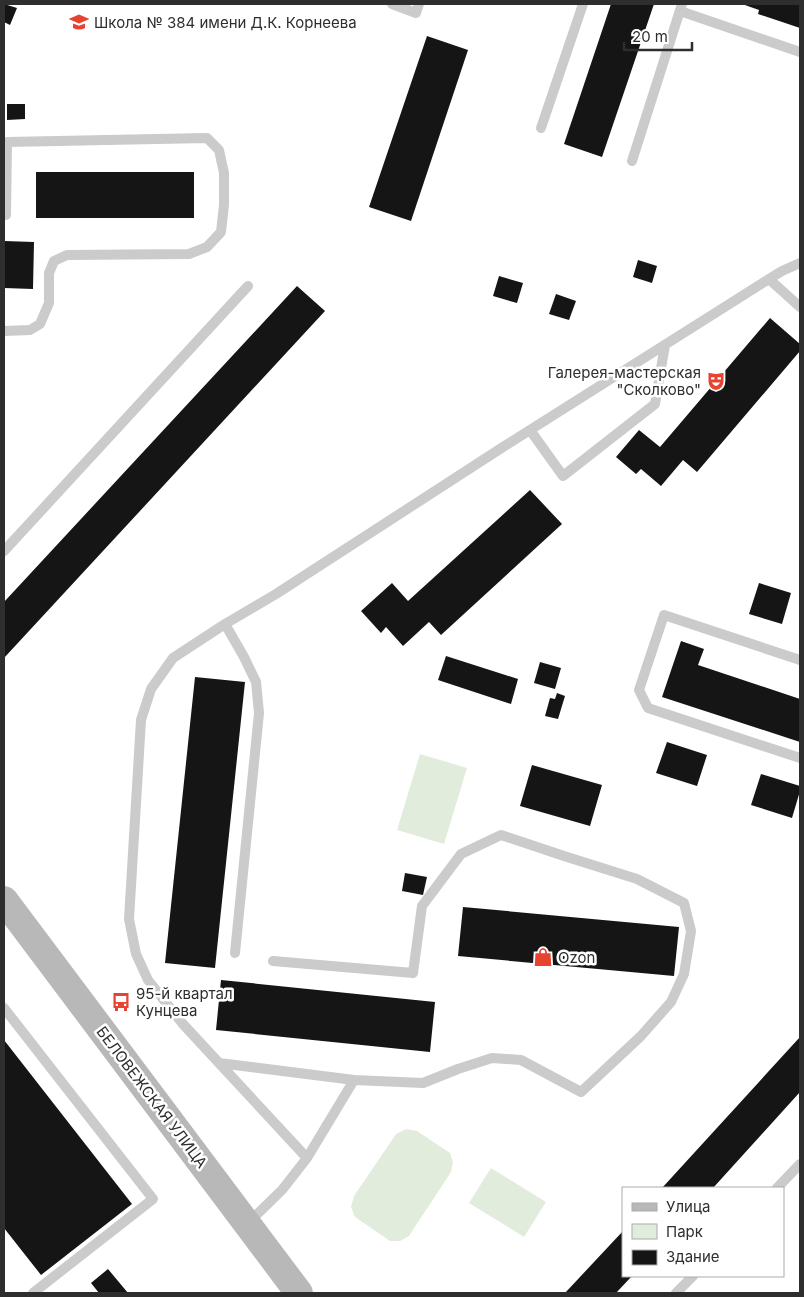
<svg xmlns="http://www.w3.org/2000/svg" width="804" height="1297" font-family="Inter,sans-serif">
<style>
.green{fill:#e2ecdc}
.building{fill:#151515}
.lines{fill:none;stroke-linecap:round;stroke-linejoin:round}
.lane{stroke:#cbcbcb;stroke-width:10}
.secondary{stroke:#b8b8b8;stroke-width:28}
.labels{text-anchor:middle;dominant-baseline:central;stroke-width:5;stroke-linejoin:round;paint-order:stroke}
.poi-label{font-size:15px;fill:#2e2e2e;stroke:#fff;text-anchor:start}
.street-label{font-size:15px;fill:#2e2e2e;stroke:#fff}
</style>
<rect width="100%" height="100%" fill="#fff"/>
<path class="green" d="M420 754 467 768 444 844 397 830Z
M406 1129 417 1131 450 1153 453 1162 451 1172 409 1236 400 1241H390L355 1217 351 1207 354 1196 396 1134Z
M491 1168 546 1202 524 1237 469 1203Z"/>
<path class="building" d="M4 4 17 8 10 25 4 22Z
M611 4H654L602 157 564 144Z
M742 4H800V28L758 14 759 10Z
M427 36 468 50 411 221 369 207Z
M7 104H25V119L7 120Z
M36 172H194V218H36Z
M4 241 34 242 33 289 4 288Z
M638 260 657 266 652 283 633 277Z
M499 276 523 283 517 303 493 296Z
M297 286 325 311 4 658V602Z
M556 294 576 301 569 320 549 314Z
M770 318 800 344V351L697 472 683 460 661 486 641 469 636 474 616 457 639 430 660 447Z
M530 490 562 524 441 635 429 622 403 646 386 627 381 633 361 611 392 583 408 601Z
M759 583 791 593 782 624 749 614Z
M681 641 704 649 698 665 800 699V742L662 697Z
M446 656 518 679 511 704 438 680Z
M540 662 561 668 555 689 534 683Z
M195 677 245 682 215 968 165 963Z
M557 693 565 696 558 719 545 716 550 698 555 699Z
M667 742 707 755 697 786 656 773Z
M532 765 602 785 590 826 520 806Z
M761 774 800 786V791L792 818 751 805Z
M405 873 427 877 423 895 402 891Z
M463 907 679 927 674 976 458 956Z
M221 980 435 1002 430 1052 216 1030Z
M800 1037V1092L713 1188H662Z
M4 1040 132 1204 41 1275 4 1228Z
M623 1231V1276H632L616 1293H565Z
M108 1269 128 1293H99L91 1283Z"/>
<g class="lines">
<path class="lane" d="M392 4 416 13 419 4
M680 11 800 52
M541 128 583 4
M632 161 682 4
M4 215H6L7 142 207 138 219 150 224 173V205L221 232 207 247 189 254 67 255 54 261 49 273V303L40 324 30 330 4 331
M769 279 800 307
M530 430 563 476 655 404 665 345
M4 551 248 286
M225 624 244 657 256 682 259 713 235 953
M800 660 664 615 639 690 648 708 800 758
M273 961 413 973 422 906 461 854 501 835 564 856 637 879 684 903 691 931 684 974 671 1002 641 1036 581 1092 521 1060 492 1058 458 1069 423 1083 354 1080
M4 1008 153 1199 33 1293
M219 1063 307 1158
M777 1188 800 1164
M248 1223 282 1190 307 1158 354 1080 219 1063 182 1023 148 980 136 954 129 919 141 720 151 689 173 658 225 624 276 594 503 447 769 279 782 271 800 263
M676 1293 693 1276"/>
<path class="secondary" d="M4 900 299 1293"/>
</g>
<defs>
<g id="school-bare" transform="scale(1.5)"><path d="M0-5L7-2L0 1L-7-2ZM-4 1L0 2.5L4 1V4Q0 6-4 4Z" fill="#e64330" stroke="#fff" stroke-width="2.5" paint-order="stroke"/></g>
<g id="theatre-bare" transform="scale(1.5)"><path d="M-5-5.5Q0-4 5-5.5V0Q5 5 0 6Q-5 5-5 0ZM-3.3-2.5H-1v1.5H-3.3ZM1-2.5H3.3v1.5H1ZM-2.8 1Q0 5.5 2.8 1Z" fill="#e64330" stroke="#fff" stroke-width="2.5" paint-order="stroke"/></g>
<g id="shop-bare" transform="scale(1.5)"><path d="M-5-2.5h2.3a2.7 3.5 0 0 1 5.4 0H5L5.5 6h-11ZM-1.5-2.5h3a1.5 2.3 0 0 0-3 0Z" fill="#e64330" stroke="#fff" stroke-width="2.5" paint-order="stroke"/></g>
<g id="bus-bare" transform="scale(1.5)"><path d="M-5-6H5V4H4V6H2V4H-2V6H-4V4H-5ZM-3.5-4V0h7V-4ZM-3.5 1.2v1.5H-2V1.2ZM2 1.2v1.5H3.5V1.2Z" fill="#e64330" stroke="#fff" stroke-width="2.5" paint-order="stroke"/></g>
</defs>
<g fill-rule="evenodd">
<use href="#school-bare" x="79" y="22"/>
<use href="#theatre-bare" x="716" y="381"/>
<use href="#shop-bare" x="543" y="957"/>
<use href="#bus-bare" x="121" y="1002"/>
</g>
<g class="labels">
<g class="poi-label">
<text x="94" y="22">Школа № 384 имени Д.К. Корнеева</text>
<text x="701" y="372" text-anchor="end">Галерея-мастерская<tspan x="701" dy="17">"Сколково"</tspan></text>
<text x="558" y="957">Ozon</text>
<text x="136" y="993">95-й квартал<tspan x="136" dy="17">Кунцева</tspan></text>
</g>
<g class="street-label">
<text transform="translate(152 1097) rotate(53)">БЕЛОВЕЖСКАЯ УЛИЦА</text>
</g>
</g>
<rect width="804" height="1297" fill="none" stroke="#2e2e2e" stroke-width="10"/>
<rect x="622" y="1187" width="162" height="90" fill="#ffffff" stroke="#ababab"/>
<rect x="632" y="1203" width="25" height="8" fill="#b8b8b8" stroke="#ababab"/>
<text x="666" y="1212" font-size="15" fill="#2e2e2e">Улица</text>
<rect x="632" y="1224" width="25" height="15" fill="#e2ecdc" stroke="#ababab"/>
<text x="666" y="1237" font-size="15" fill="#2e2e2e">Парк</text>
<rect x="632" y="1250" width="25" height="15" fill="#151515" stroke="#ababab"/>
<text x="666" y="1262" font-size="15" fill="#2e2e2e">Здание</text>
<path d="M624 42v8h68v-8" fill="none" stroke="#2e2e2e" stroke-width="2.5"/>
<text x="632" y="42" font-size="15" fill="#2e2e2e" stroke="#ffffff" stroke-width="4" paint-order="stroke">20 m</text>
</svg>
